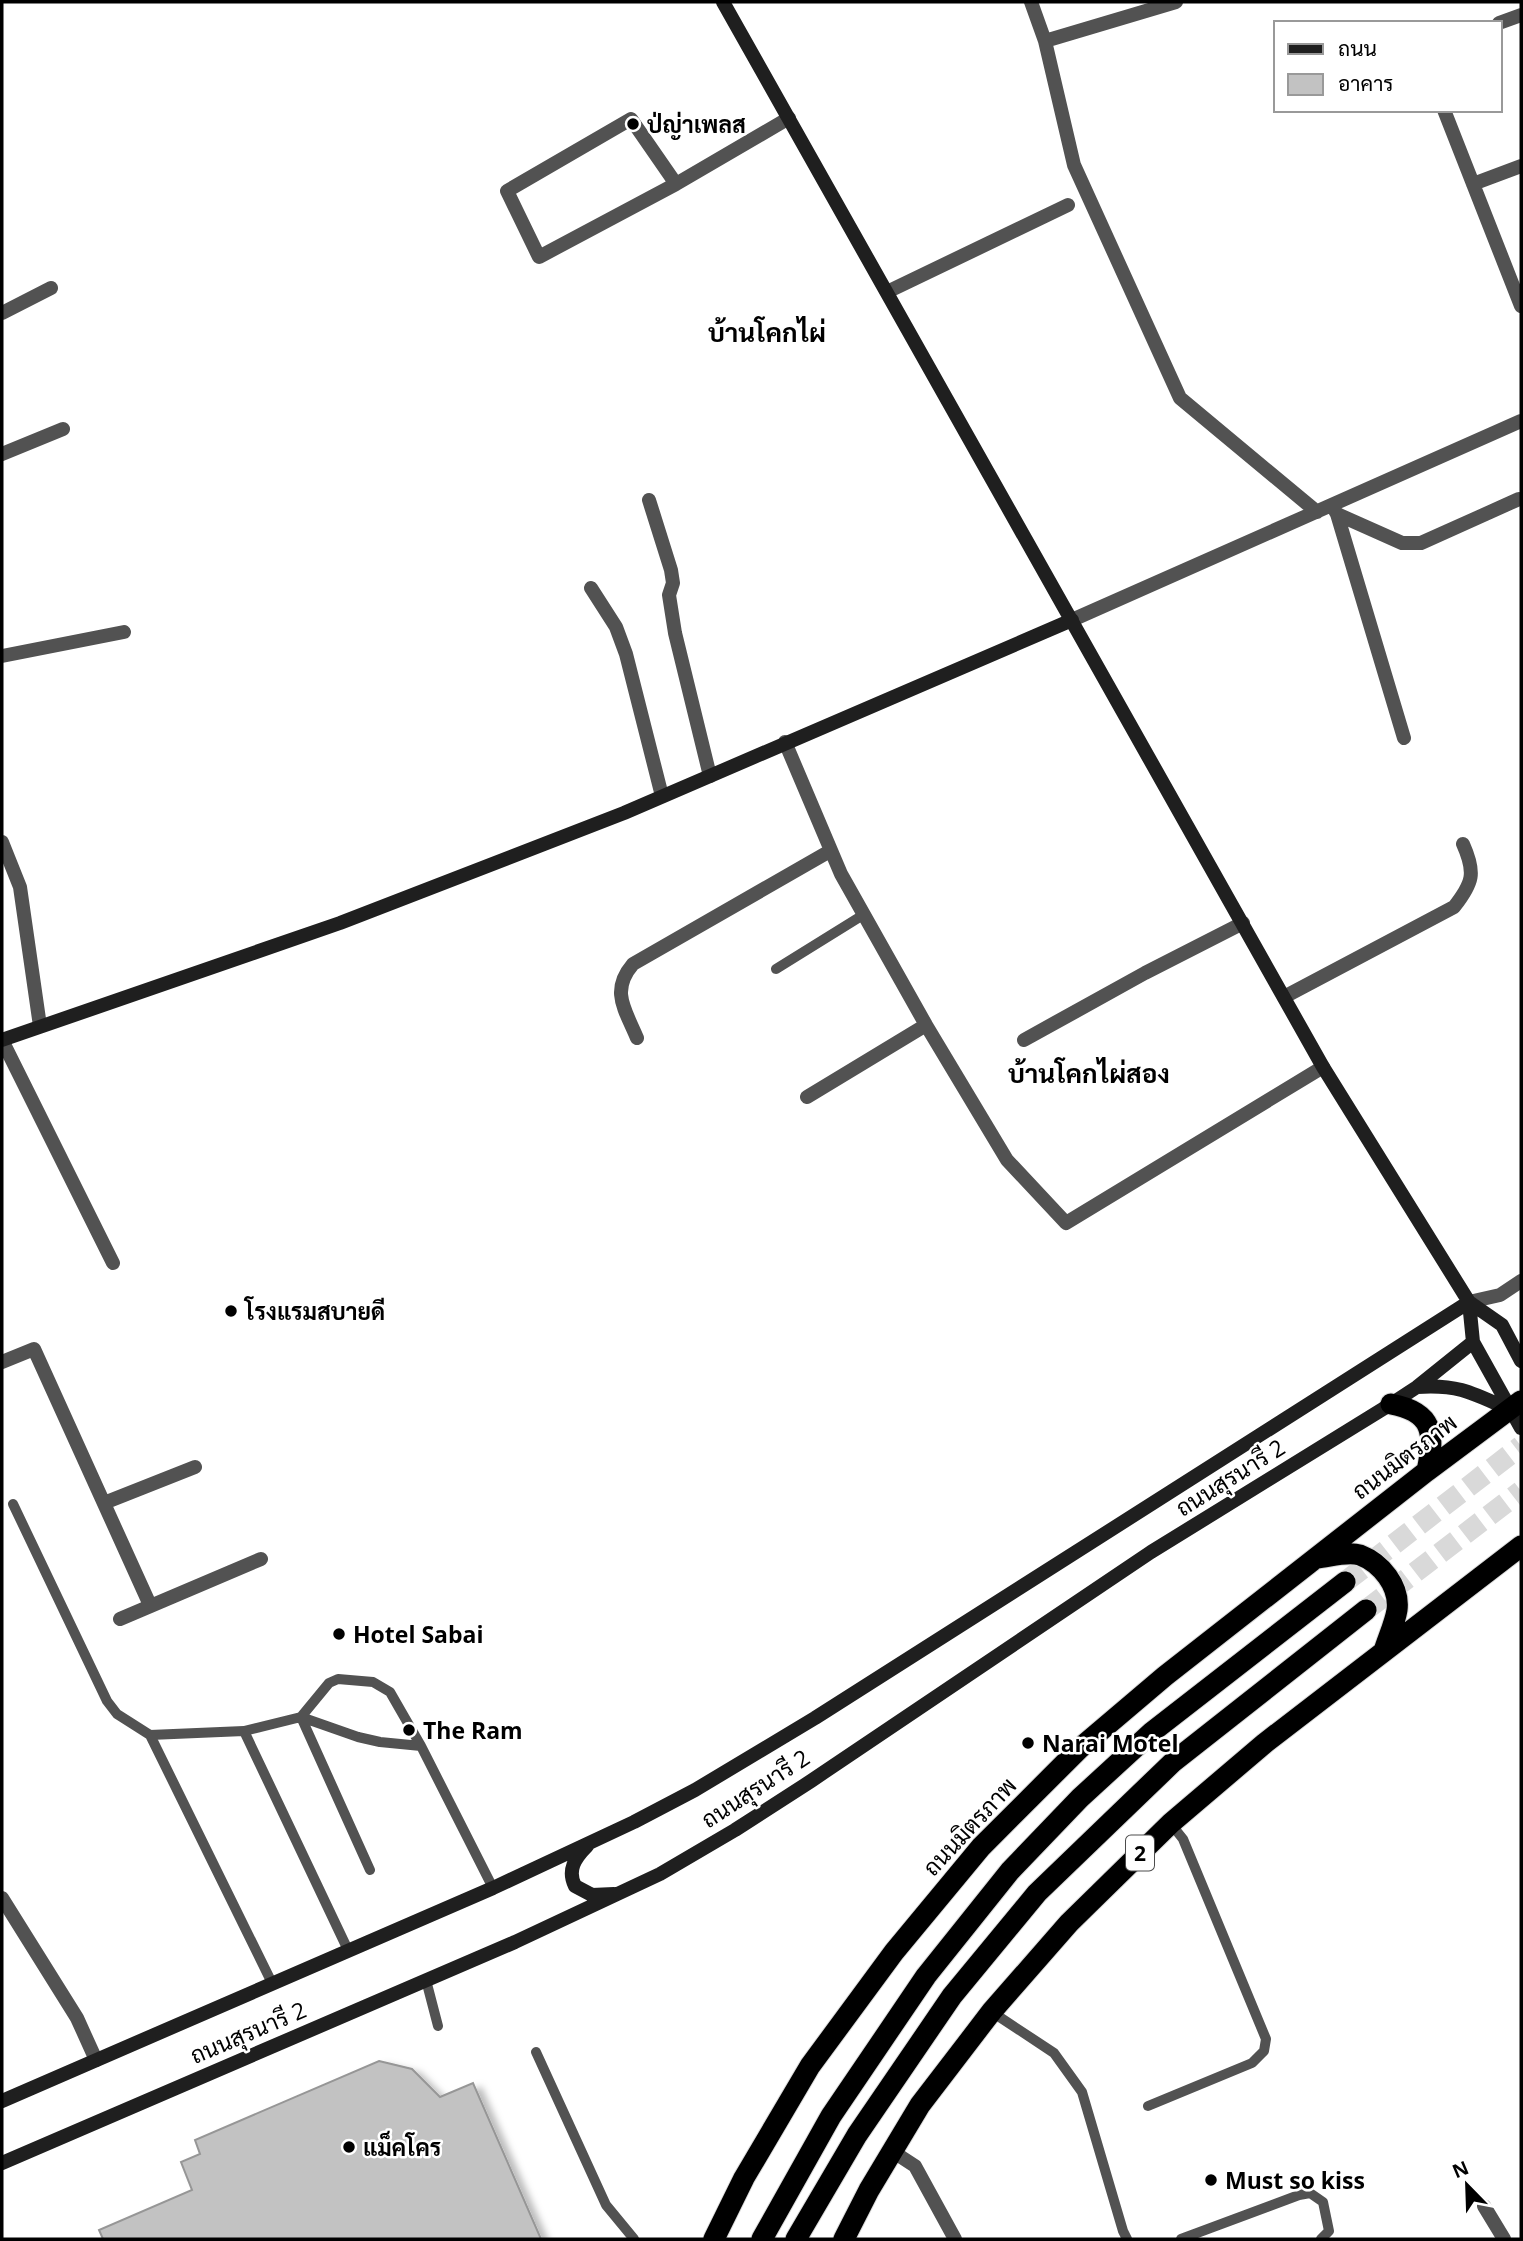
<svg xmlns="http://www.w3.org/2000/svg" width="1523" height="2241" font-family="'Open Sans',Sarabun,sans-serif">
<style>
.building{fill:#c2c2c2;stroke:#969696;stroke-width:2;filter:url(#shadow)}
.lines{fill:none;stroke-linecap:round;stroke-linejoin:round}
.highway-tunnel{stroke:#d9d9d9;stroke-width:21;stroke-dasharray:21 10;stroke-linecap:butt}
.highway-casing{stroke:#dbdbdb;stroke-width:23}
.lane{stroke:#525252;stroke-width:10}
.street{stroke:#525252;stroke-width:14}
.secondary{stroke:#1f1f1f;stroke-width:14}
.highway{stroke:#000;stroke-width:21}
.poi-dot{fill:#000;stroke:#fff;stroke-width:2.5}
.labels{text-anchor:middle;dominant-baseline:central;stroke-width:5;stroke-linejoin:round;paint-order:stroke}
.shield{fill:#fff;stroke:#4c4c4c;stroke-width:2}
.shield-label{font-size:21px;font-weight:bold;fill:#000}
.poi-label{font-size:23px;font-weight:bold;fill:#000;stroke:#fff;text-anchor:start}
.street-label{font-size:23px;fill:#000;stroke:#fff}
.quarter-label{font-size:26px;font-weight:bold;fill:#000;stroke:#fff}
</style>
<defs>
<filter id="shadow"><feDropShadow dx="8" dy="4.5" stdDeviation="3.5" flood-color="#0004"/></filter>
</defs>
<rect width="100%" height="100%" fill="#fff"/>
<path class="building" d="M379 2061 412 2069 440 2097 473 2083 541 2239H103L99 2230 192 2190 181 2162 200 2154 195 2140Z"/>
<g class="lines">
<path class="highway-tunnel" d="M1345 1582 1521 1446
M1366 1610 1521 1491"/>
<g class="highway-casing">
<path id="highway" d="M1391 1404C1434 1412 1435 1434 1427 1471
M1317 1558C1329 1557 1347 1551 1360 1555 1381 1563 1400 1586 1397 1610 1395 1623 1388 1638 1384 1651
M714 2239 744 2178 810 2066 894 1952 981 1847 1079 1749 1165 1676 1427 1471 1521 1401
M762 2239 831 2116 926 1976 1010 1871 1080 1798 1152 1732 1345 1582
M796 2239 857 2135 952 1996 1037 1893 1173 1762 1366 1610
M844 2239 869 2190 920 2105 992 2011 1069 1923 1171 1823 1265 1743 1521 1546"/>
</g>
<path class="lane" d="M776 969 863 915
M13 1504 107 1701 117 1714 150 1735 272 1983
M244 1731 348 1950
M150 1735 244 1731 301 1717 358 1737 380 1742 421 1746 493 1888
M370 1870 301 1717 329 1683 338 1679 373 1682 390 1692 421 1746
M426 1980 438 2026
M992 2012 1054 2053 1082 2092 1123 2231 1127 2239
M536 2052 606 2205 634 2239
M1148 2106 1252 2063 1264 2051 1266 2039 1183 1839 1171 1824
M1181 2239 1299 2195 1310 2193 1323 2202 1329 2231 1321 2239"/>
<path class="street" d="M1031 2 1045 41 1074 165 1180 398 1317 512
M1499 23 1521 15
M1045 41 1176 2
M1444 110 1521 306
M676 184 631 119 507 191 539 257 676 184 789 118
M1473 184 1521 166
M887 292 1068 205
M2 313 51 288
M2 454 63 429
M649 500 671 570 673 583 669 595 675 633 710 776
M1332 505 1337 514 1404 738
M1337 514 1402 543H1421L1519 499
M591 588 616 627 626 654 662 796
M1072 620 1521 421
M2 656 124 632
M785 742 841 874 926 1025 1007 1160 1066 1223 1323 1067
M2 842 20 887 40 1026
M1284 997 1454 907C1473 883 1476 873 1463 844
M637 1038C625 1009 610 991 633 964L830 851
M2 1040 113 1263
M1024 1040 1145 973 1243 923
M807 1097 926 1025
M1469 1302 1500 1295 1521 1281
M2 1362 34 1349 150 1605
M104 1503 195 1467
M120 1619 261 1559
M2 1898 77 2018 96 2060
M892 2151 915 2166 955 2239
M1484 2206 1504 2239"/>
<path class="secondary" d="M723 2 1323 1067 1469 1302 1502 1325 1521 1361
M2 1040 340 923 624 813 1072 620
M1469 1302 1473 1342 1521 1428
M1417 1387C1458 1384 1473 1393 1510 1410
M587 1846C575 1858 567 1870 575 1886L592 1895 614 1894
M2 2101 493 1888 634 1822 695 1790 815 1718 1469 1302
M2 2163 515 1942 660 1874 735 1830 811 1781 1151 1552 1391 1404 1417 1387 1473 1342"/>
<use href="#highway" class="highway"/>
</g>
<g class="poi-dot">
<circle cx="633" cy="124" r="7"/>
<circle cx="231" cy="1311" r="7"/>
<circle cx="339" cy="1634" r="7"/>
<circle cx="409" cy="1730" r="7"/>
<circle cx="1028" cy="1743" r="7"/>
<circle cx="349" cy="2147" r="7"/>
<circle cx="1211" cy="2180" r="7"/>
</g>
<g class="labels">
<rect class="shield" x="1126" y="1835.5" width="28" height="35" rx="5"/>
<g class="shield-label">
<text x="1140" y="1853">2</text>
</g>
<g class="poi-label">
<text x="647" y="124">ป่ญ่าเพลส</text>
<text x="245" y="1311">โรงแรมสบายดี</text>
<text x="353" y="1634">Hotel Sabai</text>
<text x="423" y="1730">The Ram</text>
<text x="1042" y="1743">Narai Motel</text>
<text x="363" y="2147">แม็คโคร</text>
<text x="1225" y="2180">Must so kiss</text>
</g>
<g class="street-label">
<text transform="translate(1404 1456) rotate(-37)">ถนนมิตรภาพ</text>
<text transform="translate(1230 1477) rotate(-32)">ถนนสุรนารี 2</text>
<text transform="translate(755 1788) rotate(-33)">ถนนสุรนารี 2</text>
<text transform="translate(969 1826) rotate(-47)">ถนนมิตรภาพ</text>
<text transform="translate(248 2032) rotate(-23)">ถนนสุรนารี 2</text>
</g>
<g class="quarter-label">
<text x="767" y="332">บ้านโคกไผ่</text>
<text x="1089" y="1073">บ้านโคกไผ่สอง</text>
</g>
</g>
<rect width="1523" height="2241" fill="none" stroke="#000000" stroke-width="7"/>
<rect x="1274" y="21" width="228" height="91" fill="#ffffff" stroke="#999999" stroke-width="2"/>
<rect x="1288" y="44" width="35" height="10" fill="#1f1f1f" stroke="#999999" stroke-width="2"/>
<text x="1338" y="56" font-size="21" fill="#000000">ถนน</text>
<rect x="1288" y="74" width="35" height="21" fill="#c2c2c2" stroke="#999999" stroke-width="2"/>
<text x="1338" y="91" font-size="21" fill="#000000">อาคาร</text>
<g transform="translate(1467 2185) rotate(337)" stroke="#ffffff" stroke-width="5" paint-order="stroke">
<path d="M0-5L12 26L0 18L-12 26Z" fill="#000000"/>
<text y="-10" font-size="19" font-weight="bold" text-anchor="middle" fill="#000000">N</text>
</g>
</svg>
